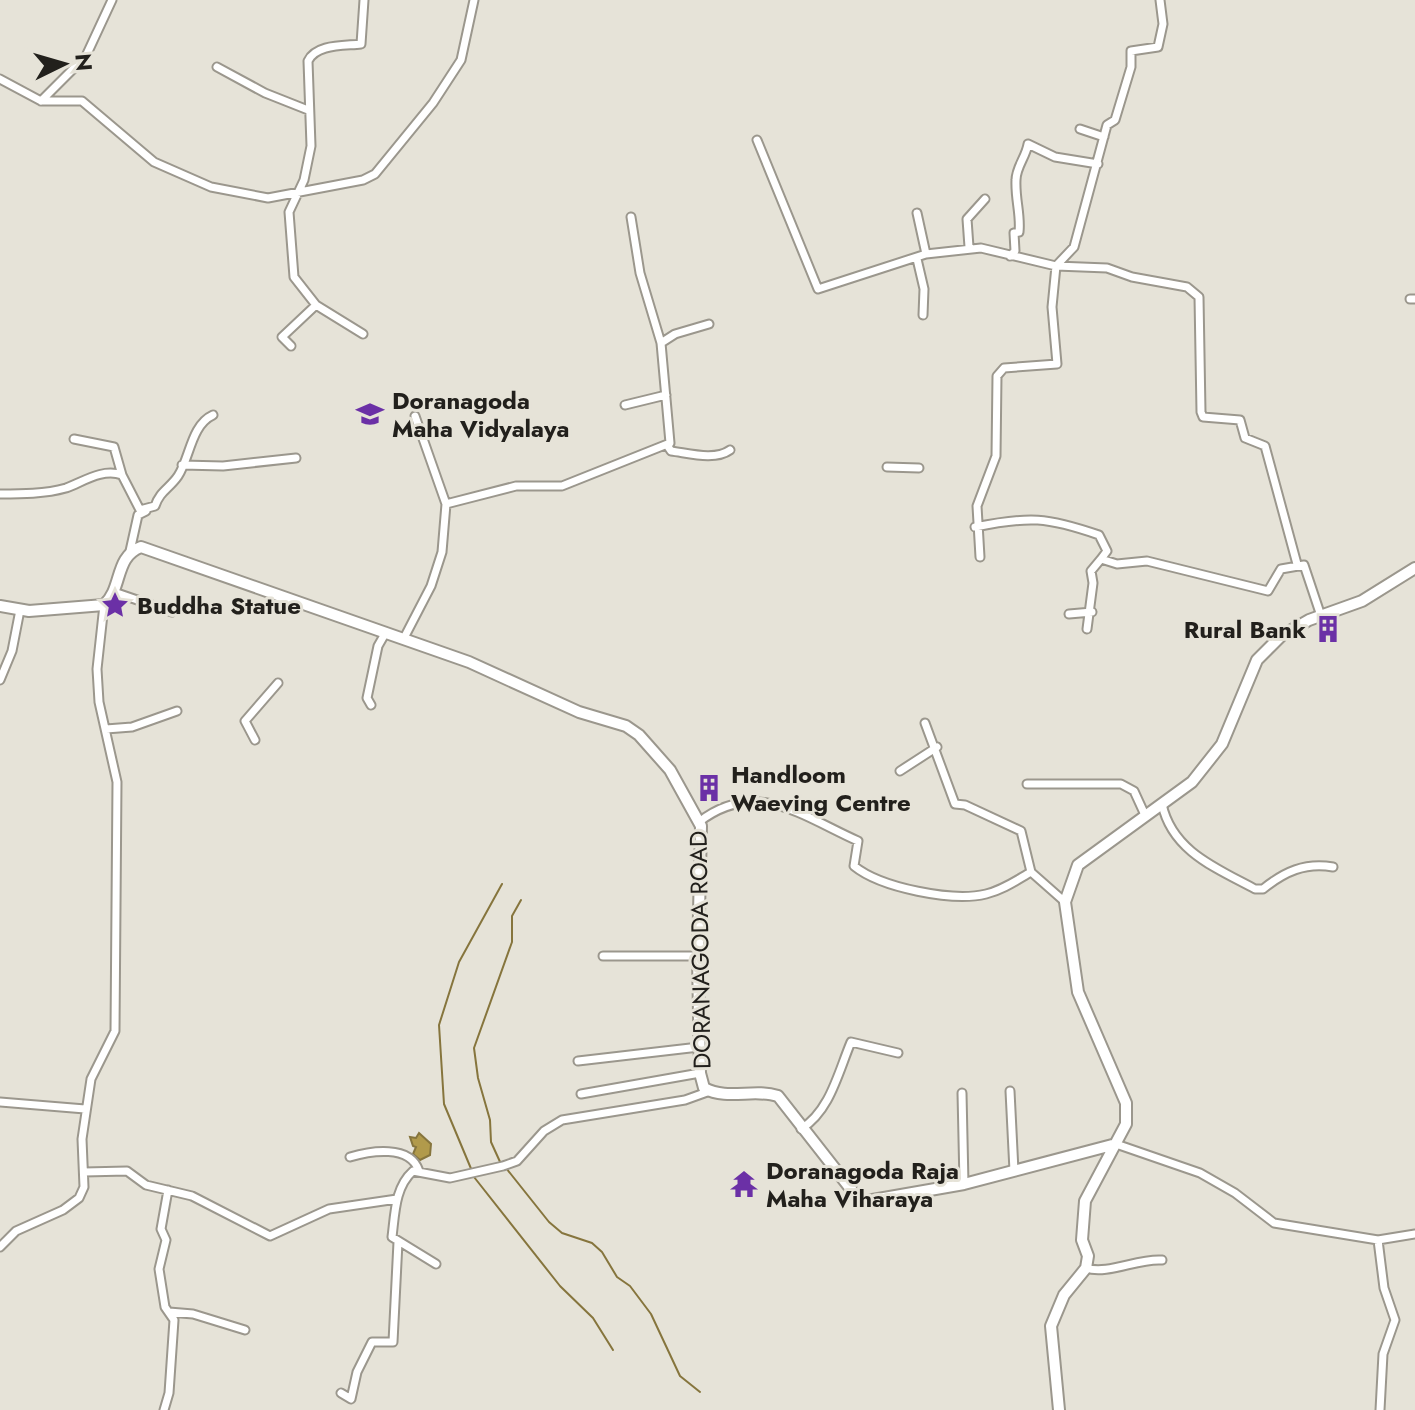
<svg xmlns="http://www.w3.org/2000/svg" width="1415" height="1410" font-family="Jost,sans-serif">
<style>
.water{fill:#b19a4b;stroke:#86753d;stroke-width:2}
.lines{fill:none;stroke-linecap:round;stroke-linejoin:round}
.stream{stroke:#86753d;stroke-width:2}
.street-casing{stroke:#9b978d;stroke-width:11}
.secondary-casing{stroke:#9b978d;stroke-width:14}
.street{stroke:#fff;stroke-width:7}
.secondary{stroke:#fff;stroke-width:10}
.labels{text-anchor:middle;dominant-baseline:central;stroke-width:6;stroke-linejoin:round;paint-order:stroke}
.poi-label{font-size:24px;font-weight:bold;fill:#22201c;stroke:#e6e3d8;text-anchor:start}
.street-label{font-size:24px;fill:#22201c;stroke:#e6e3d8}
</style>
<rect width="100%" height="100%" fill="#e6e3d8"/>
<path class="water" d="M419 1133 431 1144 430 1155 420 1160 413 1154 416 1147 413 1146 410 1137 416 1138Z"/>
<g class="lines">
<path class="stream" d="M501 1164 491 1142 490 1120 478 1078 474 1048 512 942V916L521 900
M506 1168 549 1222 562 1233 592 1243 602 1252 617 1277 630 1286 651 1314 680 1376 700 1392
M472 1171 444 1104 439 1025 459 962 502 884
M474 1177 560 1286 593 1318 613 1350"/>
<g class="street-casing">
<path id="street" d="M1160 0 1163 24 1158 47 1131 51V67L1115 120 1107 125 1074 247 1056 266 1107 268 1132 277 1187 287 1199 297 1201 412 1203 417 1240 420 1245 438 1265 446 1297 564
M217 67 265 93 308 110
M0 79 41 101H82L154 162 211 187 268 198 363 180 375 174 433 103 461 60 474 0
M41 101 86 56 112 0
M1080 129 1104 137
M757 140 818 289 926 254 917 213
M969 247 967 219 985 199
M926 254 981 248 1056 266 1052 307 1057 364 1004 368 997 376 996 456 977 506 980 557
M1010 256 1015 251 1014 233 1019 232C1021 215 1015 199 1016 180 1016 167 1026 157 1028 144L1055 157 1098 164
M917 259 924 289 923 315
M1410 299H1415
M363 334 316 305 294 277 289 212 304 180 311 146 308 61C316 44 343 46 361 44L364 0
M661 343 675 334 709 324
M291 346 282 337 316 305
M625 405 666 395
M74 439 114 447 122 475
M667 445 671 451C688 453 715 461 730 450
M182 465 223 466 296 458
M887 467 919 468
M0 494C21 494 45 494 66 488 83 482 102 468 122 475L140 510 155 506C160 491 169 489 178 476 190 458 191 425 213 415
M446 504 516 486H562L670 443 661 343 640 273 631 217
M975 527C1029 516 1047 517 1099 535L1107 551 1101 559
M130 551 138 515 146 511
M114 592 172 612
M1069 614 1092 612
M1087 629 1093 583 1091 571 1101 559 1117 564 1147 561 1268 591 1281 569 1304 565 1321 616
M404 638 431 586 442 552 446 504 415 416
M0 680 12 651 20 610
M371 705 367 698 378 646 386 632
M925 723 955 804 965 805 1021 831 1031 872 1065 902
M106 729 132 727 177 711
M255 740 245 721 278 683
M900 771 937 747
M1027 784H1121L1134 791 1145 815
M1162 804C1172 851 1216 868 1255 889H1263C1284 872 1305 862 1333 867
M699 822C756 778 802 816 858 841L854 866C881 888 953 902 986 894 1003 890 1017 880 1031 872
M603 956H698
M578 1061 699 1047
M1010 1091 1014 1171
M962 1093 964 1184
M581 1094 700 1073
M0 1102 85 1109
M801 1129C830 1111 838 1073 851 1042L898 1053
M1116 1144 1200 1173 1235 1193 1274 1223 1378 1240 1415 1234
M350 1157C370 1151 410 1144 419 1171
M84 1172 127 1171 146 1185 192 1196 270 1236 329 1209 397 1199
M1378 1240 1384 1288 1395 1320 1383 1354 1380 1410
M0 1247 16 1231 63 1210 79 1198 84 1187 82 1139 91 1079 115 1031 117 782 99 702 97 669 104 605
M436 1264 392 1237C395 1213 395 1187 413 1171L450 1178 503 1166 517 1161 544 1131 562 1120 685 1100 710 1091
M1086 1268C1108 1275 1138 1258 1162 1260
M169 1312 193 1314 245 1330
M341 1393 351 1399 357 1372 372 1342H393L398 1242
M164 1410 169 1393 174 1320 165 1307 159 1269 166 1240 161 1229 168 1190"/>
</g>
<g class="secondary-casing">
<path id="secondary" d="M0 606 29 611 104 605C123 588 114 557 141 547L469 662 579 712 626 726 639 735 670 770 701 826 698 956 700 1073 704 1088C728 1101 753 1088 778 1096L861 1202 964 1184 1116 1144
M1059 1410 1051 1326 1064 1295 1086 1268 1088 1256 1082 1240 1085 1201 1126 1124V1103L1078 992 1065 902 1078 865 1192 782 1222 744 1257 660 1281 636 1309 620 1362 601 1415 568"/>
</g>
<use href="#street" class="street"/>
<use href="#secondary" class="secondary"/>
</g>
<defs>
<g id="school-bare" transform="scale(2.16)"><path d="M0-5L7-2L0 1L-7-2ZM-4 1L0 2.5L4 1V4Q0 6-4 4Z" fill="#6b30a6" stroke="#e6e3d8" stroke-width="2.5" paint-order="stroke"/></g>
<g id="sight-bare" transform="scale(2.16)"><path d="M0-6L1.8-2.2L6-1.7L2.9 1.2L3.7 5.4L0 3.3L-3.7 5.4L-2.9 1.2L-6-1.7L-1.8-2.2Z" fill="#6b30a6" stroke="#e6e3d8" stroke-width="2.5" paint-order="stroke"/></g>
<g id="building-bare" transform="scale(2.16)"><path d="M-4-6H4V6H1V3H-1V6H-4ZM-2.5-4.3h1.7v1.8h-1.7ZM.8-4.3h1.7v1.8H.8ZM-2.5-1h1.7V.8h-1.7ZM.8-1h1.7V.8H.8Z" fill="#6b30a6" stroke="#e6e3d8" stroke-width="2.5" paint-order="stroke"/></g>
<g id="temple-bare" transform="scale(2.16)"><path d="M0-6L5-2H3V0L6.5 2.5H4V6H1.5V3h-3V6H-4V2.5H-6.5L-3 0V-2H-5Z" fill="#6b30a6" stroke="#e6e3d8" stroke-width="2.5" paint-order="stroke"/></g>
</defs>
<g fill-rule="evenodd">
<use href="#school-bare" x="370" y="414"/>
<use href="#sight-bare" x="115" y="605"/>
<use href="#building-bare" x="1328" y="629"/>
<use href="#building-bare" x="709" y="788"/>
<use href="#temple-bare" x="744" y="1184"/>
</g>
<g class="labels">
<g class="poi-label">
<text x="392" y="400">Doranagoda<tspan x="392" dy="28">Maha Vidyalaya</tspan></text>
<text x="137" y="605">Buddha Statue</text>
<text x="1306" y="629" text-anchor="end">Rural Bank</text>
<text x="731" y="774">Handloom<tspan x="731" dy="28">Waeving Centre</tspan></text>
<text x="766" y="1170">Doranagoda Raja<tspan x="766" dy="28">Maha Viharaya</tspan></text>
</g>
<g class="street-label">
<text transform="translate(700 950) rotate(-91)">DORANAGODA ROAD</text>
</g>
</g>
<g transform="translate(64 64) rotate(85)" stroke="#e6e3d8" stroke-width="6" paint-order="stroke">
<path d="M0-6L14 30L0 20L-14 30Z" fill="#22201c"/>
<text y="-12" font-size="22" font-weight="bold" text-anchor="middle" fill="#22201c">N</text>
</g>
</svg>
